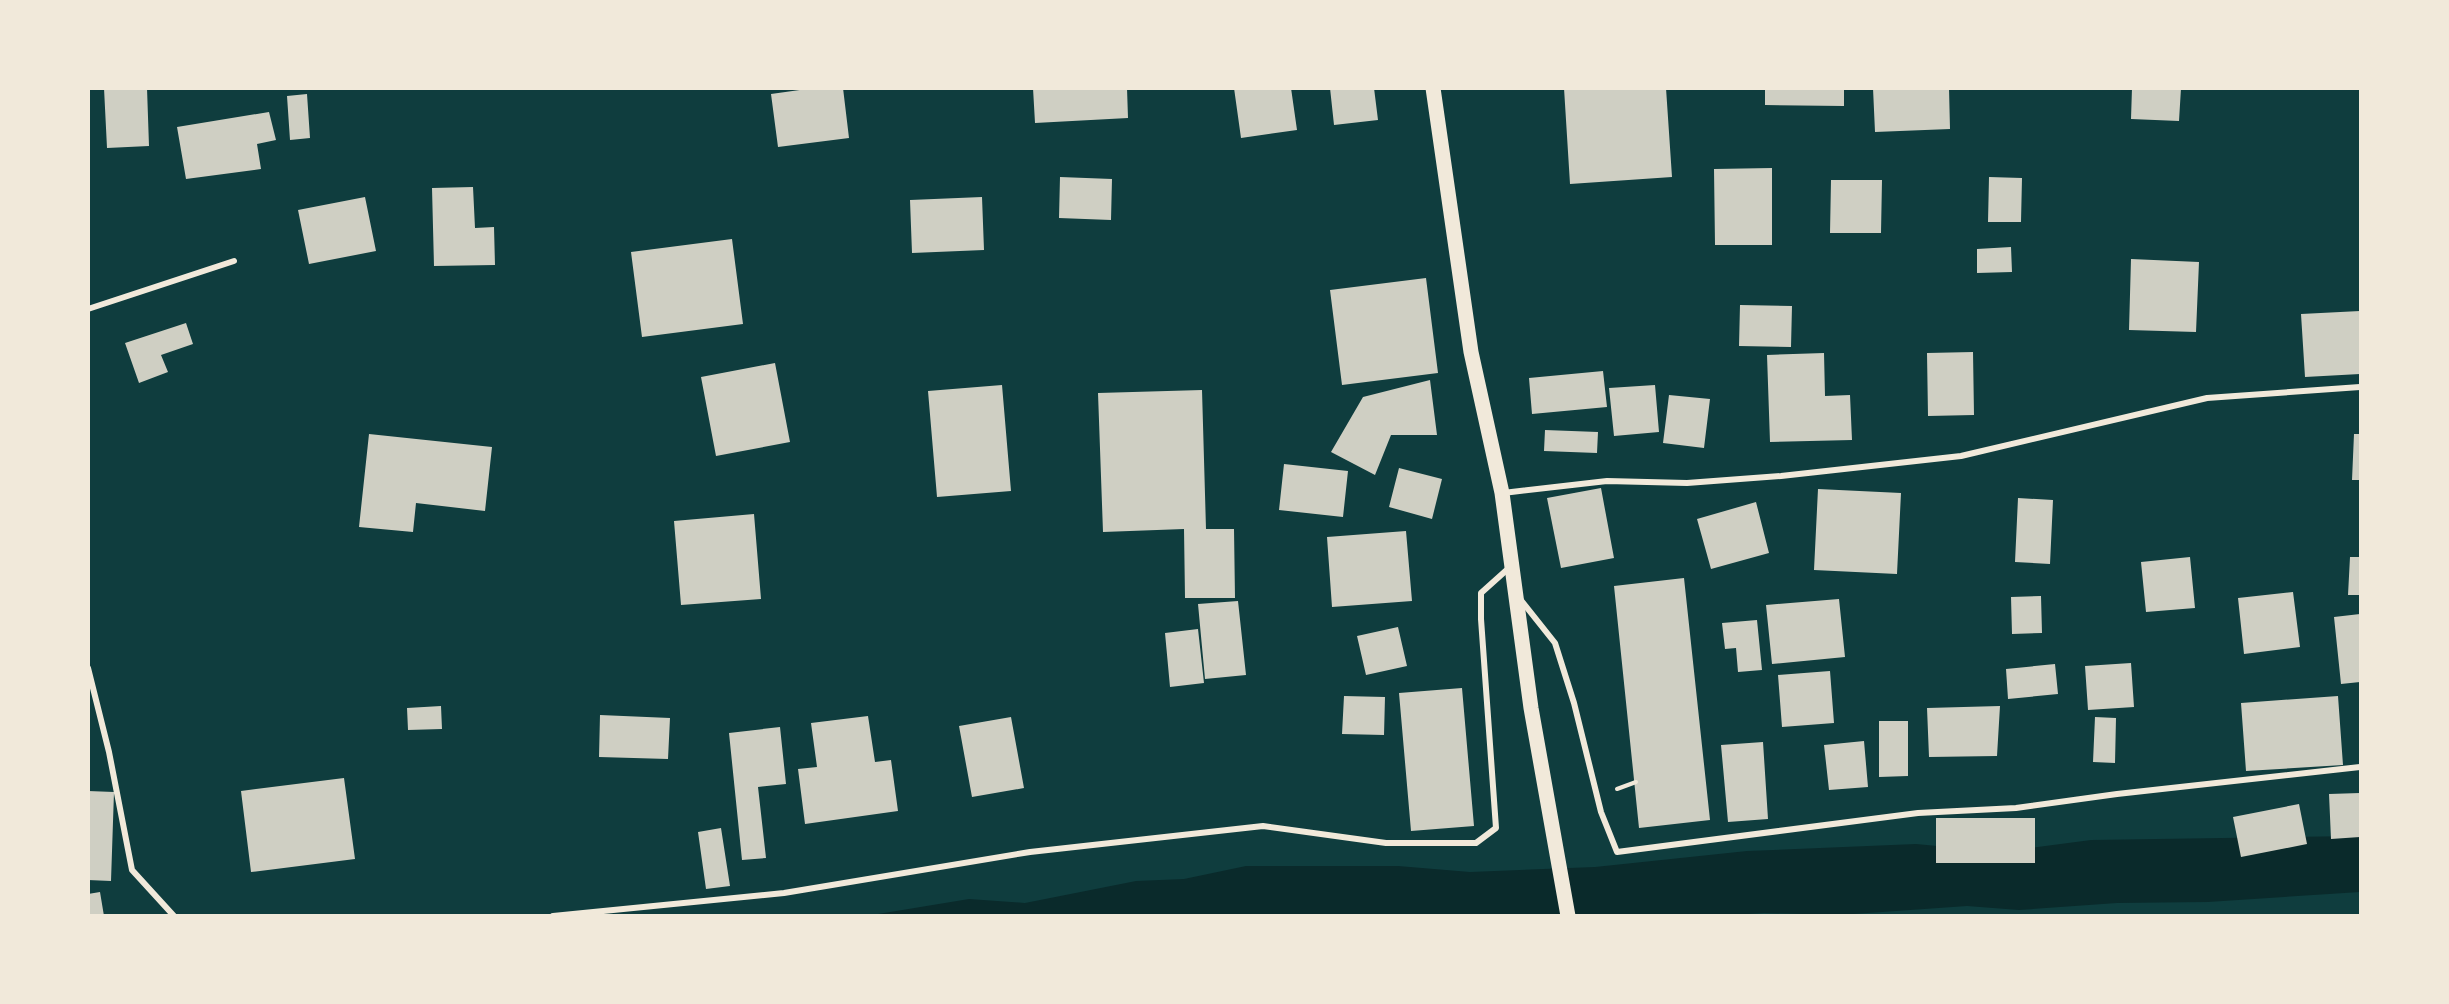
<svg xmlns="http://www.w3.org/2000/svg" width="2449" height="1004" font-family="'DejaVu Sans',sans-serif">
<style>
.water{fill:#0a2a2b}
.building{fill:#cfcfc3}
.lines{fill:none;stroke-linecap:round;stroke-linejoin:round}
.path{stroke:#f1e9da;stroke-width:4}
.minor{stroke:#f1e9da;stroke-width:6}
.primary{stroke:#f1e9da;stroke-width:15}
</style>
<rect width="100%" height="100%" fill="#0f3d3e"/>
<path class="water" d="M2360 836V892L2208 902 2117 903 2019 910 1967 906 1839 915 1764 913 1716 916H866L969 899 1025 903 1136 881 1184 879 1246 866H1398L1470 872 1595 867 1747 851 1916 844 2001 852 2091 840Z"/>
<path class="building" d="M104 88H147L149 146 107 148Z
M814 88H843L849 138 778 147 771 94Z
M1033 88H1127L1128 118 1035 123Z
M1234 88H1291L1297 130 1241 138Z
M1330 88H1374L1378 120 1334 125Z
M1564 88H1666L1672 177 1570 184Z
M1765 88H1844V106L1765 105Z
M1873 88H1949L1950 129 1875 132Z
M2132 88H2181L2179 121 2131 119Z
M307 94 310 138 290 140 287 96Z
M269 112 276 140 257 144 261 169 186 179 177 127Z
M1772 168V245H1715L1714 169Z
M1060 177 1112 179 1111 220 1059 218Z
M1989 177 2022 178 2021 222H1988Z
M1831 180H1882L1881 233H1830Z
M473 187 475 228 494 227 495 265 434 266 432 188Z
M365 197 376 251 309 264 298 210Z
M982 197 984 250 912 253 910 200Z
M732 239 743 324 642 337 631 252Z
M2011 247 2012 272 1977 273V249Z
M2131 259 2199 262 2196 332 2129 330Z
M1426 278 1438 373 1342 385 1330 290Z
M1740 305 1792 306 1791 347 1739 346Z
M2360 311V374L2305 377 2301 314Z
M186 323 193 344 161 355 168 372 139 383 125 343Z
M1973 352 1974 415 1928 416 1927 353Z
M1824 353 1825 396 1850 395 1852 440 1770 442 1767 355Z
M775 363 790 442 716 456 701 377Z
M1603 371 1607 407 1532 414 1529 378Z
M1430 380 1437 435H1391L1375 475 1331 452 1363 397Z
M1002 385 1011 491 937 497 928 391Z
M1655 385 1659 432 1614 436 1609 388Z
M1202 390 1206 529H1234L1235 598H1185L1184 529 1103 532 1098 393Z
M1669 395 1710 399 1704 448 1663 443Z
M1545 430 1598 432 1597 453 1544 451Z
M369 434 492 447 485 511 416 503 413 532 359 527Z
M2354 434H2360V480H2352Z
M1284 464 1348 471 1343 517 1279 510Z
M1399 468 1442 479 1432 519 1389 507Z
M1601 488 1614 558 1561 568 1547 498Z
M1818 489 1901 493 1897 574 1814 570Z
M2018 498 2053 500 2050 564 2015 562Z
M1756 502 1769 553 1711 569 1697 519Z
M754 514 761 599 681 605 674 521Z
M1406 531 1412 601 1332 607 1327 537Z
M2190 557 2195 608 2146 612 2141 562Z
M2350 557H2360V595H2348Z
M1684 578 1710 820 1639 828 1614 586Z
M2293 592 2300 647 2244 654 2238 598Z
M2041 596 2042 633 2012 634 2011 597Z
M1839 599 1845 657 1772 664 1766 605Z
M1238 601 1246 675 1205 679 1198 604Z
M2360 614V682L2341 684 2334 617Z
M1757 620 1762 670 1738 672 1736 648 1725 649 1722 623Z
M1398 627 1407 666 1366 675 1357 636Z
M1198 629 1204 683 1170 687 1165 633Z
M2131 663 2134 707 2088 710 2085 666Z
M2055 664 2058 694 2008 699 2006 669Z
M1830 671 1834 723 1782 727 1778 675Z
M1462 688 1474 826 1411 831 1399 693Z
M1344 696 1385 697 1384 735 1342 734Z
M2338 696 2343 765 2246 771 2241 703Z
M441 706 442 729 408 730 407 708Z
M2000 706 1997 756 1929 757 1927 708Z
M600 715 670 718 668 759 599 757Z
M868 716 875 762 891 760 898 811 805 824 798 769 817 767 811 723Z
M1011 717 1024 788 972 797 959 726Z
M2095 717 2116 718 2115 763 2093 762Z
M1879 721H1908V776L1879 777Z
M780 727 786 784 758 787 766 858 742 860 729 733Z
M1864 741 1868 787 1829 790 1824 745Z
M1763 742 1768 819 1728 822 1721 745Z
M344 778 355 859 251 872 241 791Z
M88 791 114 792 111 881 88 880Z
M2360 793V837L2331 839 2329 794Z
M2299 804 2307 844 2241 857 2233 817Z
M1936 818H2035V863H1936Z
M721 828 730 886 706 889 698 832Z
M100 892 104 916H88V894Z"/>
<g class="lines">
<path class="path" d="M1617 789 1636 782"/>
<path class="minor" d="M88 309 234 261
M1503 493 1607 481 1687 483 1781 476 1961 456 2207 398 2360 387
M1520 599 1555 643 1574 703 1601 812 1617 852 1918 813 2016 808 2117 794 2360 767
M88 668 109 752 132 870 174 916
M553 916 784 893 1030 852 1263 826 1386 843H1476L1496 828 1481 619V593L1510 567"/>
<path class="primary" d="M1433 88 1471 352 1502 493 1531 708 1568 916"/>
</g>
<rect width="2449" height="1004" fill="none" stroke="#f1e9da" stroke-width="180"/>
</svg>
